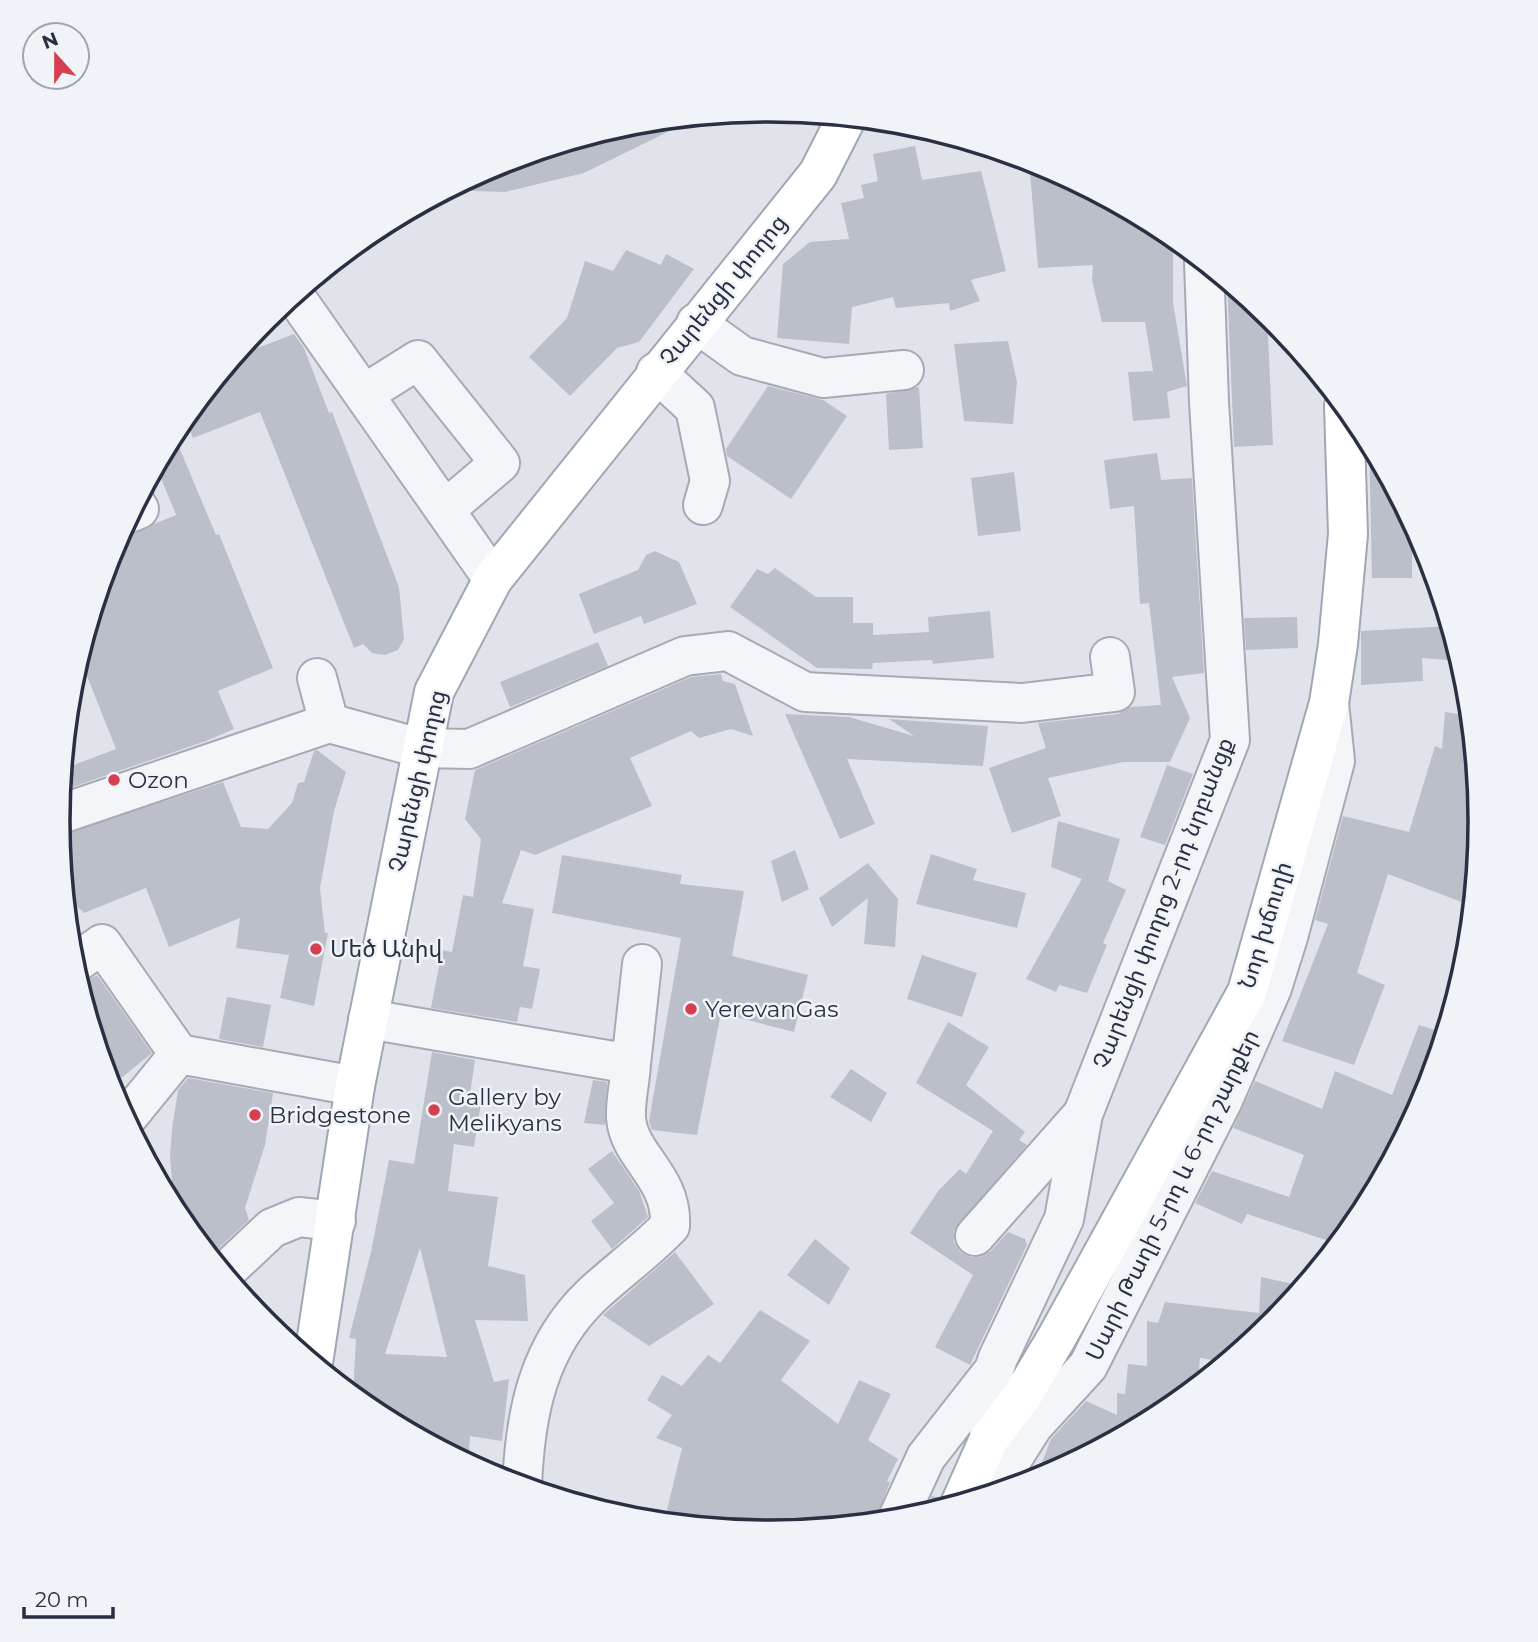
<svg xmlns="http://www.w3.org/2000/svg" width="1538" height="1642" font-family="Montserrat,'Noto Sans Armenian',sans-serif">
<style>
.building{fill:#babfca;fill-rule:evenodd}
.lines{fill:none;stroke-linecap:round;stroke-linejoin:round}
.minor-casing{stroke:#a5aab4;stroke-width:42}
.major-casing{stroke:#9fa7b6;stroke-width:42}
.minor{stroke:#f3f5f8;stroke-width:38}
.major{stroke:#fff;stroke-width:38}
.poi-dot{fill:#d53f4f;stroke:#f0f3f7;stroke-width:2.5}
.labels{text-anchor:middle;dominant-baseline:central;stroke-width:5;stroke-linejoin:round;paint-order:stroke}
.street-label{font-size:23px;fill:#283042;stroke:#f0f3f7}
.poi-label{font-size:23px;fill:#283042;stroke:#f0f3f7;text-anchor:start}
.rim{fill:none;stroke:#283042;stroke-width:3.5}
</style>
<rect width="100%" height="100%" fill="#e0e4ea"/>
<path class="building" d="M691 117 692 120 584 173 505 192 448 190 497 164 631 123Z
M915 146 922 180 981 171 1006 271 971 280 980 301 950 311 949 303 896 308 893 297 852 307 849 344 777 338 783 264 810 242 849 239 841 203 864 198 861 185 878 181 873 154Z
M1029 160 1042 164 1173 237V303L1187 386 1167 392 1170 418 1133 421 1128 372 1153 371 1145 322H1102L1092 280 1093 265 1038 268Z
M626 250 661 265 666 254 694 269 639 342 617 348 570 396 529 357 567 318 585 261 613 271Z
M1227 281 1267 314 1273 445 1234 447Z
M294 334 304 348 329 413 332 412 399 587 404 639 398 650 385 655 372 653 363 644 354 648 260 412 193 438 185 417 234 357Z
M1008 341 1017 382 1013 424 964 421 954 344Z
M768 386 823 400 847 416 791 499 727 456 726 449Z
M919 387 923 448 889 450 886 394Z
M1369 441 1412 523V578H1372Z
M179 447 216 535 219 534 273 668 218 691 234 729 206 741 61 791 63 769 116 749 79 656 117 539 176 515 156 466 163 454Z
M1157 453 1161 480 1192 478 1204 673 1172 677 1190 718 1170 762H1123L1048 778 1061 816 1012 833 989 768 1046 748 1038 723 1118 714 1130 707 1161 705 1149 603 1140 604 1134 506 1110 509 1104 460Z
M1014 472 1021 531 978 536 971 478Z
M655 551 679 562 697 604 644 624 641 616 594 634 579 594 638 570 646 555Z
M775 568 816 597H853V623H873V635L929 632 928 617 990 611 994 658 933 664 932 660 873 663 872 669 817 668 730 607 757 569 768 574Z
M1297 617 1298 648 1246 650 1244 618Z
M1450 626 1460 661 1422 658 1423 681 1361 685V631Z
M598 642 608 666 510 707 500 682Z
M721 674 723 681 735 684 753 736 731 729 699 738 691 731 630 758 652 806 535 855 521 850 502 903 534 909 523 966 540 969 532 1009 520 1007 517 1022 431 1008 442 950 452 952 463 895 473 897 481 839 465 819 475 770 691 677Z
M1445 712 1470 716 1479 809 1473 827 1479 829 1472 906 1388 874 1357 973 1385 985 1354 1065 1282 1041 1328 924 1315 920 1343 816 1409 832 1435 746 1442 749Z
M785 714 849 717 914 736 889 719 988 726 983 766 847 759 875 824 840 839Z
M317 750 346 772 334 811 320 888 325 933H328L314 1006 280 998 289 955 236 948 240 918 169 947 146 888 84 913 65 895 59 836 223 782 241 827 268 829 292 803 298 783 304 782 314 751Z
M1167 765 1193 774 1165 845 1140 837Z
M1058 821 1120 839 1108 881 1126 890 1103 943 1107 945 1087 993 1059 985 1056 992 1026 979 1082 879 1051 867Z
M795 850 809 889 782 902 771 861Z
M931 854 977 869 973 880 1026 893 1017 928 916 904Z
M562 855 682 875 680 884 744 891 732 956 808 975 794 1032 721 1013 697 1135 652 1130 649 1121 681 938 552 913Z
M868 863 898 899 895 947 864 944 868 898 832 927 819 898Z
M922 955 977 973 962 1017 907 999Z
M97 975 152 1053 110 1087 79 985Z
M227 997 271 1005 263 1047 219 1039Z
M948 1022 989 1047 966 1085 1025 1132 1019 1140 1027 1145 954 1231V1242L960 1252 971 1257H981L991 1251 1008 1232 1025 1239 1027 1245 970 1365 935 1347 973 1275 910 1233 939 1190 960 1169 966 1174 993 1131 916 1083Z
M1419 1025 1445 1033 1426 1094 1360 1216 1338 1244 1247 1214 1242 1224 1195 1203 1212 1171 1289 1197 1304 1155 1233 1128 1255 1081 1322 1109 1335 1071 1392 1095Z
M432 1052 475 1060 469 1101 481 1103 474 1147 454 1144 448 1191 498 1197 488 1266 525 1275 528 1321 475 1320 494 1382 509 1379 502 1441 470 1436 468 1463 374 1412 353 1395 356 1339 349 1338 371 1252 389 1160 414 1164ZM420 1248 447 1357 385 1354Z
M851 1069 887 1093 871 1122 830 1097Z
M188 1078 273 1093 265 1145 245 1208 249 1220 210 1256 177 1216 168 1198 173 1194 170 1156 172 1129 178 1090Z
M593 1080 607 1082 605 1125 584 1123Z
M612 1151 639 1191 648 1217 612 1249 591 1221 614 1203 588 1169Z
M815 1239 850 1268 829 1305 787 1275Z
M675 1252 714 1304 649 1346 603 1315Z
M1261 1277 1303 1286 1272 1324 1226 1362 1200 1358 1198 1384 1163 1413 1057 1469 1042 1462 1051 1439 1086 1401 1117 1415V1393L1125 1394 1128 1364 1147 1366V1321L1158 1323 1165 1302 1259 1313Z
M760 1310 810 1341 781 1380 838 1424 859 1380 891 1394 868 1440 898 1459 887 1481 890 1482 875 1522 769 1532 664 1522 682 1448 656 1438 672 1415 647 1400 662 1375 682 1386 708 1355 720 1363Z
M932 1496 940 1498 941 1509 924 1514Z"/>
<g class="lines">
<g class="minor-casing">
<path id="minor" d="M1204 262 1209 402 1230 740 1083 1114 1064 1219 998 1358 994 1370 989 1439 1033 1426 1088 1366 1222 1102 1272 988 1288 937 1335 761 1329 703
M294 295 493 579
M696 323 742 356 823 378 904 370
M656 372 695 408 710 481 703 505
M364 394 418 360 500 463 460 497 443 507
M132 512 139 509 136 504
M317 678 329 723
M58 815 329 723 420 748 469 749 685 656 728 651 805 692 1022 703 1115 692 1110 657
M73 965 102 944 179 1054
M368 1019 631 1064C630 1082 625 1101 626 1118 629 1157 673 1177 670 1226 646 1251 618 1271 593 1294 538 1346 525 1413 522 1486
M631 1064 642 964
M126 1119 179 1054 355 1086
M975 1236 1083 1114
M224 1273 272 1228 299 1217 336 1221
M990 1494 1033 1426
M897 1520 926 1457 994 1370"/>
</g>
<g class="major-casing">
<path id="major" d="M313 1363 355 1086 434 692 493 579 818 174 847 117
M961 1502 989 1439 1022 1396 1057 1337 1247 992 1329 703 1338 644 1348 534 1344 406"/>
</g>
<use href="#minor" class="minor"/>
<use href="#major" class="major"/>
</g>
<g class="poi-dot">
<circle cx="114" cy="780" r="7"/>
<circle cx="316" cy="949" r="7"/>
<circle cx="691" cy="1009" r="7"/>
<circle cx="434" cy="1110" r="7"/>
<circle cx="255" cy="1115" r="7"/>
</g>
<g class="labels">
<g class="street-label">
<text transform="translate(723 290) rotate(-51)">Չարենցի փողոց</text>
<text transform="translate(417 781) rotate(-77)">Չարենցի փողոց</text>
<text transform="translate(1163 903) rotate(-69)">Չարենցի փողոց 2-րդ նրբանցք</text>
<text transform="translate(1265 925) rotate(-73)">Նոր խճուղի</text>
<text transform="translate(1172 1195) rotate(-64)">Սարի Թաղի 5-րդ և 6-րդ շարքեր</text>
</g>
<g class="poi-label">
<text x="128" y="780">Ozon</text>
<text x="330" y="949">Մեծ Անիվ</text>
<text x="705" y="1009">YerevanGas</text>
<text x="448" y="1097">Gallery by<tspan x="448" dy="26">Melikyans</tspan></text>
<text x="269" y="1115">Bridgestone</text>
</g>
</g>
<path d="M0 0H1538V1642H0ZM70 821a699 699 0 1 1 1398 0a699 699 0 1 1-1398 0Z" fill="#f0f3f7" fill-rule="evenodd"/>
<path class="rim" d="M70 821a699 699 0 1 1 1398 0a699 699 0 1 1-1398 0Z"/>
<g transform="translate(56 56) rotate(339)"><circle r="33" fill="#f0f3f7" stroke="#a0a5af" stroke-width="2"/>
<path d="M0-5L12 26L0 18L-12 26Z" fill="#d53f4f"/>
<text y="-10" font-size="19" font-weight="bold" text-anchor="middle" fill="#283042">N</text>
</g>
<path d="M24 1607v10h89v-10" fill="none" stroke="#283042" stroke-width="3.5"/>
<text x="35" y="1607" font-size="21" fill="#283042" stroke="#f0f3f7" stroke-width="5" paint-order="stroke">20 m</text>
</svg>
